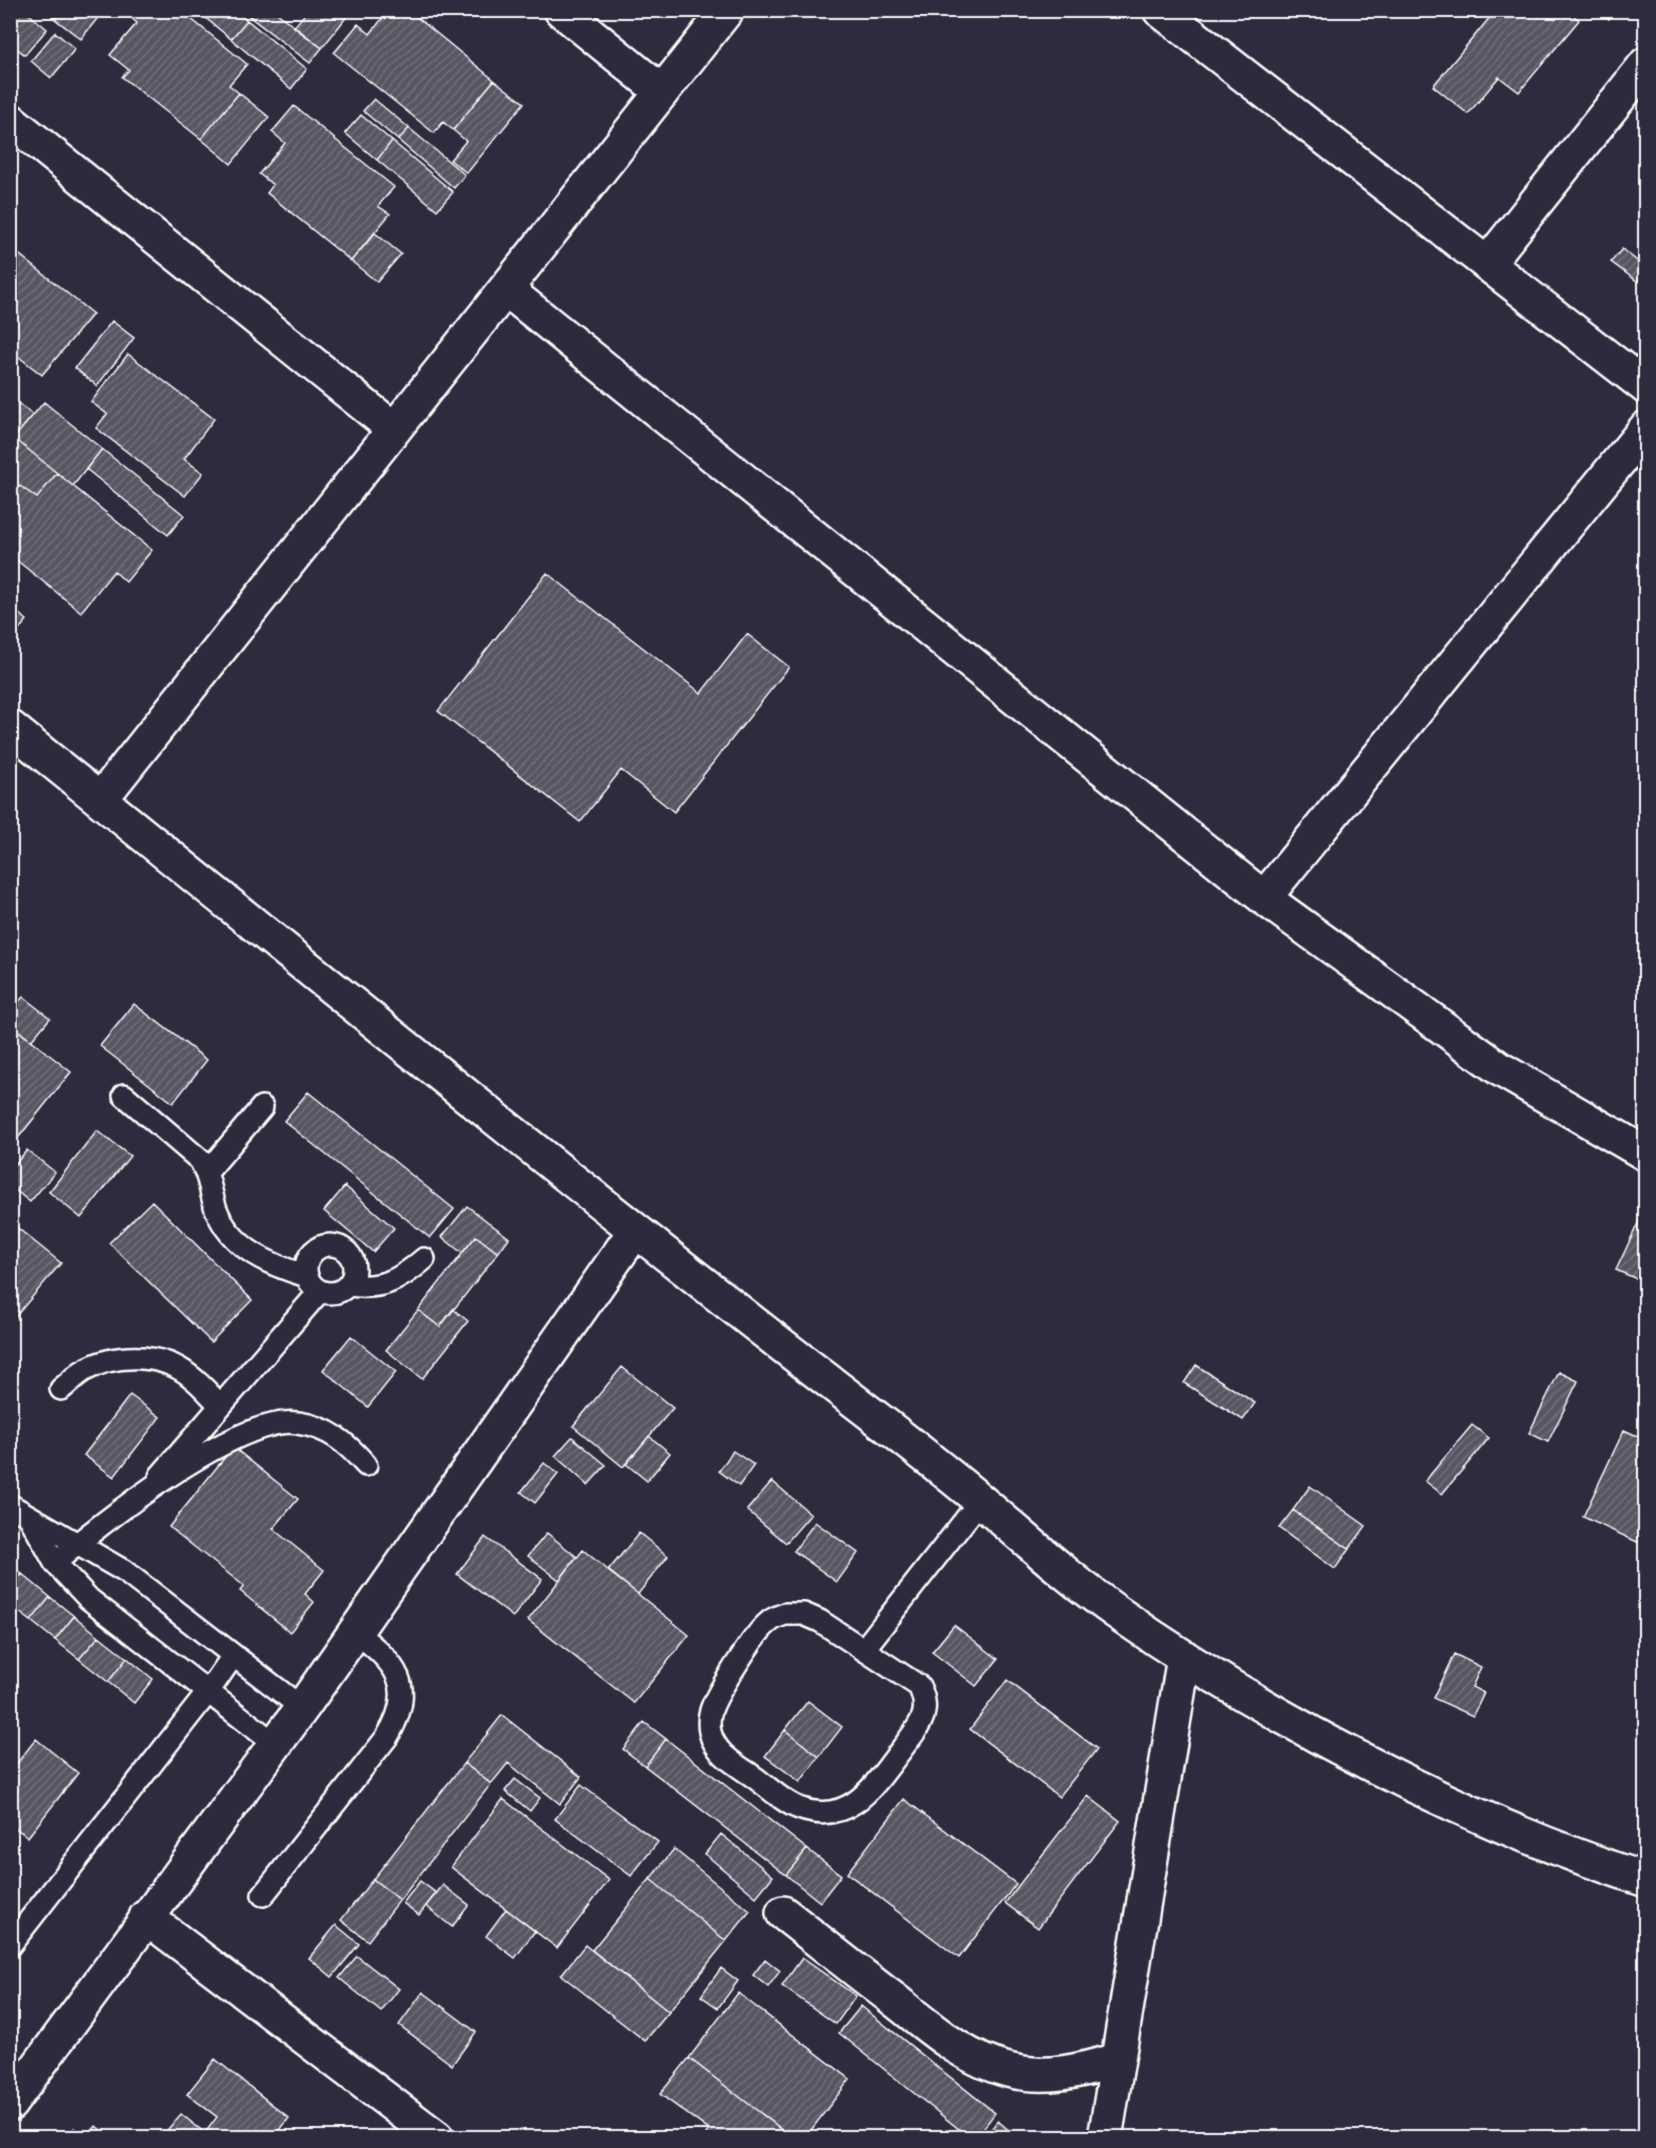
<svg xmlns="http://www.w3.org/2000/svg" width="1656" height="2148" font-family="'Architects Daughter',sans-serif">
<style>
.building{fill:url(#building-hatch);stroke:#fff;stroke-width:1.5}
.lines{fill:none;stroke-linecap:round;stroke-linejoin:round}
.service-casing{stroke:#fff;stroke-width:26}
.minor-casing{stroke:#fff;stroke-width:38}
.service{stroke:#2f2a3d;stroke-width:21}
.minor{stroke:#2f2a3d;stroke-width:33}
</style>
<defs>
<pattern id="building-hatch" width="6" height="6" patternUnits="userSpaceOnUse" patternTransform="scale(1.5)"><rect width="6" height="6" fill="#595564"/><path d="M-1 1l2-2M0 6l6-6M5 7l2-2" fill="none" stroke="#726e7b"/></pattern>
</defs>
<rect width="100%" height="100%" fill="#2f2a3d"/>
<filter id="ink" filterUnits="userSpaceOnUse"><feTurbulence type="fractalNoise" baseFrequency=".0167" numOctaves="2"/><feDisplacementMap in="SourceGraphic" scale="12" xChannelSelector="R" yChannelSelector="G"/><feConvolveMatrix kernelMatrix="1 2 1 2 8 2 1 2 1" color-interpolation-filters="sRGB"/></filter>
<g filter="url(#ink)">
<path class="building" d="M10 10H24L47 29 25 55 10 43Z
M45 10H62L55 19Z
M62 10H104L81 39 55 19Z
M123 10H180L247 64 229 85 239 93 201 139 122 77 129 70 110 55 137 23Z
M196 10H236L247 20 231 39Z
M242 10H255L250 17Z
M255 10H273L322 48 310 63 250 17Z
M308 10H352L322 48 294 27Z
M389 10H408L494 80 453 130 443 122 434 133 334 53 358 24 370 34Z
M1496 10H1567L1579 20 1519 92 1499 77 1468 114 1433 86Z
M1597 10H1616L1609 19Z
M247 20 307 69 291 89 231 39Z
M55 32 75 49 51 78 31 61Z
M494 80 524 103 467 173 450 160 466 141 453 130Z
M239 93 269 117 231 164 201 139Z
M374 99 409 128 398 140 363 111Z
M294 106 394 187 378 206 390 214 351 261 267 193 273 185 259 174 285 143 272 132Z
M361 115 392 141 377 160 345 133Z
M409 128 465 175 454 188 398 140Z
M392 141 453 192 437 210 377 160Z
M375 233 401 254 377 282 351 261Z
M10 247 93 314 42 375 10 350Z
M1622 249 1646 268 1638 282 1611 262Z
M112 321 134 338 97 386 75 368Z
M128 354 214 419 184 459 203 473 185 496 96 428 107 414 91 402Z
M10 397 33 415 14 438 10 435Z
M44 402 102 449 73 486 14 438Z
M14 438 57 473 37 498 20 486 10 498V443Z
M102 449 184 515 168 535 86 469Z
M57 473 152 550 126 582 114 571 81 612 10 555V498L20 486 37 498Z
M547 573 701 693 747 634 789 667 674 812 621 770 580 822 438 711Z
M10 607 27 620 10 640Z
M23 997 50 1018 31 1041 10 1024V1012Z
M134 1004 207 1060 173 1103 100 1046Z
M10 1024 71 1072 10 1148Z
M308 1092 454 1209 430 1238 284 1121Z
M97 1131 130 1156 81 1218 49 1192Z
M27 1150 55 1172 30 1202 10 1186V1170Z
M345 1186 394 1228 373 1252 324 1211Z
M152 1201 252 1300 211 1342 109 1243Z
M467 1206 509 1238 498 1253 476 1236 462 1253 442 1237Z
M1640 1219 1646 1221V1261L1637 1279 1616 1270Z
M10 1222 61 1263 10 1323Z
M476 1236 498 1253 440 1327 418 1310Z
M453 1309 468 1321 422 1379 386 1350 418 1310 440 1327Z
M351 1336 396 1372 368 1407 323 1370Z
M1196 1365 1255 1403 1243 1420 1184 1383Z
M622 1367 673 1408 623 1467 573 1426Z
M1559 1372 1578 1381 1548 1442 1529 1433Z
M130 1395 160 1417 114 1477 84 1455Z
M1472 1425 1489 1438 1442 1494 1425 1481Z
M1624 1430 1646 1440V1546L1583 1517Z
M649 1436 670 1453 647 1481 626 1464Z
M572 1437 606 1465 588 1485 555 1456Z
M233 1447 298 1499 273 1529 324 1570 305 1594 314 1602 290 1632 240 1591 244 1586 169 1527Z
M733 1451 754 1465 739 1486 719 1471Z
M544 1463 558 1474 535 1503 521 1492Z
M772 1481 811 1514 786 1543 747 1510Z
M1310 1486 1366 1526 1349 1549 1293 1510Z
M1293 1510 1349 1549 1335 1569 1279 1528Z
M815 1522 858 1553 837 1582 794 1551Z
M547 1533 577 1557 559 1580 528 1556Z
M639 1533 668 1556 638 1594 608 1571Z
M485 1537 542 1579 513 1617 457 1574Z
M583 1550 689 1635 634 1703 528 1620Z
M10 1566 22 1574 10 1588Z
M22 1574 50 1597 31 1621 10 1605V1588Z
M50 1597 74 1616 55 1640 31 1621Z
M74 1616 99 1636 79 1659 55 1640Z
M954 1625 998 1659 976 1686 932 1652Z
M99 1636 127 1658 108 1682 79 1659Z
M1454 1654 1481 1667 1472 1687 1484 1693 1473 1716 1433 1698Z
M127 1658 153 1679 134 1703 108 1682Z
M1007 1680 1097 1749 1059 1797 970 1729Z
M808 1701 842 1727 819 1757 785 1730Z
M502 1715 581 1777 560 1804 508 1763 491 1784 464 1763Z
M644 1722 666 1739 645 1766 623 1749Z
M785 1730 819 1757 800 1782 765 1756Z
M36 1739 78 1773 28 1837 10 1824V1772Z
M666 1739 807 1849 786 1875 645 1766Z
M464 1763 491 1784 400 1900 373 1879Z
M515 1779 540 1798 530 1811 505 1791Z
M581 1785 658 1842 631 1876 555 1819Z
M1088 1796 1120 1821 1038 1928 1005 1903Z
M503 1799 609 1880 557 1948 451 1867Z
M904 1799 1016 1884 959 1958 847 1873Z
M721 1834 773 1876 756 1897 705 1854Z
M674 1849 750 1911 726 1941 650 1879Z
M807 1849 841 1875 820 1902 786 1875Z
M373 1879 400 1900 368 1941 341 1920Z
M650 1879 726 1941 669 2012 592 1950Z
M420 1881 436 1893 419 1915 403 1903Z
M443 1885 469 1905 452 1927 426 1906Z
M506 1909 535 1931 515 1958 486 1936Z
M336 1925 359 1944 332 1977 309 1958Z
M585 1945 669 2012 645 2041 561 1975Z
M357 1956 399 1989 381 2012 339 1978Z
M802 1958 856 1996 836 2024 782 1986Z
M765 1959 780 1971 768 1987 753 1975Z
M721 1968 738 1981 718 2008 701 1996Z
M423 1992 476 2032 452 2065 399 2025Z
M738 1993 850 2079 805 2138H793L689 2058Z
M861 2006 995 2113 976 2138H970L839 2033Z
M689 2058 793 2138H703L709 2130 660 2094Z
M215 2059 289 2118 274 2138H169L164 2134 181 2114 205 2133 217 2117 187 2094Z
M998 2121 1018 2138H985Z
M96 2126 111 2138H87Z
M74 2128 85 2138H66Z"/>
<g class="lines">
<g class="service-casing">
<path id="service" d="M124 1095 200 1160C210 1176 210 1192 216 1209 231 1249 270 1265 307 1276
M207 1172 262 1107
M306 1269a24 24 0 1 1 48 0a24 24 0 1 1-48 0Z
M349 1285C381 1290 400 1280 424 1259
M61 1389C68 1384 75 1376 83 1371 114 1353 161 1352 190 1376 201 1384 210 1395 220 1405
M160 1476 320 1291
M10 1505 124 1571 302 1708
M30 1518 55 1563 89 1599 275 1744
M55 1563C99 1524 240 1413 298 1423 328 1427 347 1443 366 1465
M785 1614H804L820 1621 919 1686C933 1714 918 1727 901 1750 875 1784 850 1827 799 1808 783 1802 768 1787 754 1777 737 1765 715 1754 710 1732 709 1727 709 1719 710 1714 713 1698 755 1632 769 1622 773 1618 780 1616 785 1614Z
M864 1649 980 1501
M263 1895 387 1737C418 1686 396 1663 354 1631
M10 1945 208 1692 233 1656"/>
</g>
<g class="minor-casing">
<path id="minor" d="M561 10 662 92
M1160 10 1646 387
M10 120 394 429
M1487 264 1646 64
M507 290 1264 898 1500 1069 1646 1154
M10 727C267 935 523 1143 783 1346 850 1398 918 1448 982 1502 1026 1539 1068 1578 1115 1611 1272 1721 1463 1820 1646 1880
M100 800 727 10
M1264 898 1646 428
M783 1913C819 1941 855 1970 892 1998 928 2026 962 2058 1008 2070 1044 2080 1081 2071 1116 2060
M146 1917 437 2138
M10 2104 302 1708 635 1231
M1105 2138 1184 1657"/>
</g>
<use href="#service" class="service"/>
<use href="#minor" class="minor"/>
</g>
</g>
<rect width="1656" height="2148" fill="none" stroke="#2f2a3d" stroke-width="36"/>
<rect x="18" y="18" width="1620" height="2112" fill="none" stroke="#fff" stroke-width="2" filter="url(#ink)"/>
</svg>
